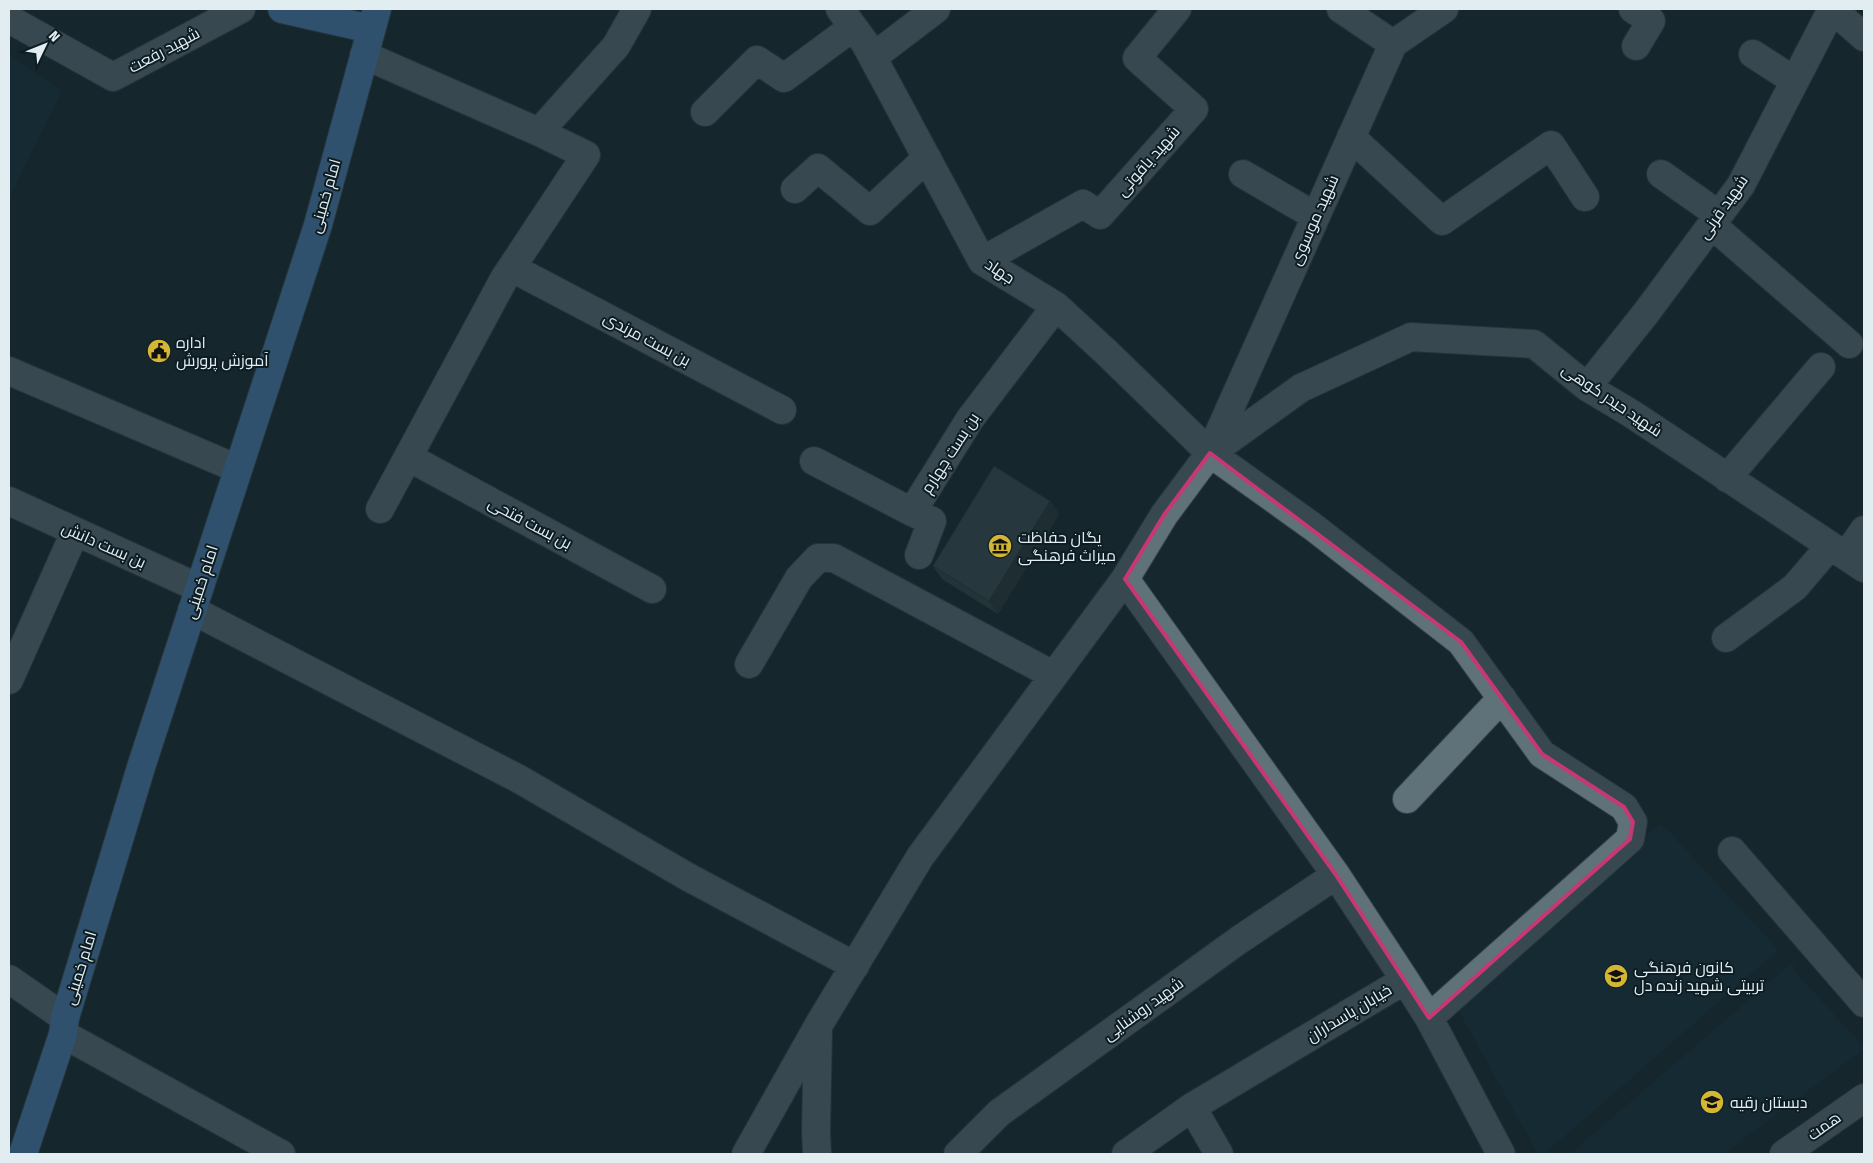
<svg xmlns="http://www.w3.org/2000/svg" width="1873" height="1163" font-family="'Fira Sans Condensed',Cairo,sans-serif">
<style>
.built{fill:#18303a}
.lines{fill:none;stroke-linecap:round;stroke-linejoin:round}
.minor-casing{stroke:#38444a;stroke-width:30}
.major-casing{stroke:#38444a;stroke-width:30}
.minor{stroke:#5f727a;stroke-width:28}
.major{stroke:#4e86ba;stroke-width:28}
.wall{fill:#334445}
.shaded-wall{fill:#293738}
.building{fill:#3b4f50;stroke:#293738}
.marked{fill:none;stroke:#c73872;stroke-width:4;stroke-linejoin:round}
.labels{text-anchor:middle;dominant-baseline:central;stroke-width:4;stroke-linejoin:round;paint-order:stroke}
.street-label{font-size:16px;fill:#e2edf1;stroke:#0d1d23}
.poi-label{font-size:16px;fill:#e2edf1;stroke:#0d1d23;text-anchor:start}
</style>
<rect width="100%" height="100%" fill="#16272d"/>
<path class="built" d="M9 55 62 91 9 198Z
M1661 823 1778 950 1544 1154H1538L1454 1002Z
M1792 963 1799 977 1864 1046V1049L1723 1154H1570Z"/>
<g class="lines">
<g class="minor-casing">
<path id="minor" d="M840 9 865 43 982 261 1056 306 1105 351 1210 453 1312 526 1461 642 1542 754 1624 807 1633 822 1630 839 1429 1018
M1341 9 1393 44 1210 453 1164 515 1125 579 1336 875 1405 980
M1633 9 1651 21 1636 46
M1832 9 1864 37
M9 19 113 77 241 9
M1393 44 1444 9
M1753 54 1795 81
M364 55 539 132 586 155 504 279 380 509
M873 57 936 9
M705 112 757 60 784 78 853 27
M539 132 616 46 637 9
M1351 137 1442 221 1551 145 1585 197
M1243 174 1315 216
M1661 174 1719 215
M795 189 818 168 870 211 927 158
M1712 225 1849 344
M982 261 1083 204 1100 215 1194 109 1137 58 1177 9
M512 268 782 410
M9 371 238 469
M1587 387 1646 313 1741 185 1832 9
M1212 452 1301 388 1411 337 1534 344 1587 387 1632 414 1864 568
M408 457 652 589
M814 461 912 512 970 419 1056 306
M1727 478 1821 367
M9 501 199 588
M912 512 932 521 919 555
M1846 556 1864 530
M192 610 519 779 688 877 855 966
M1726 638 1795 587 1830 546
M749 664 799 578 818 558H834L1053 675
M9 680 75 532
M1407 799 1502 698
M1732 851 1864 1003
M9 979 65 1018
M63 1034 281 1154
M1192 1107 1219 1154
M746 1154 818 1026 920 857 1125 579
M817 1154 816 1131 818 1030
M958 1154 999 1113 1239 940 1336 875
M1126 1154 1192 1107 1405 980 1429 1018 1501 1154
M1784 1154 1864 1098"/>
</g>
<g class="major-casing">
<path id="major" d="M282 9 371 29
M23 1154 63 1034 65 1018 142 764 318 225 377 9"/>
</g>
<use href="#minor" class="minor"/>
<use href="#major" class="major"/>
</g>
<path class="wall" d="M1050 501 1059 514 998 614 942 579 933 566Z"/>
<path class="shaded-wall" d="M1050 501 1059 514 998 614 989 601Z"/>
<path class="building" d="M994 466 1050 501 989 601 933 566Z"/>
<path d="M0 0H1873V1163H0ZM1210 453 1461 642 1542 754 1624 807 1633 822 1630 839 1429 1018 1336 875 1125 579 1164 515Z" fill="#16272d" fill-opacity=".55" fill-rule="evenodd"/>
<path class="marked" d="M1210 453 1461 642 1542 754 1624 807 1633 822 1630 839 1429 1018 1336 875 1125 579 1164 515Z"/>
<defs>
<g id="civic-disc" transform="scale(1.25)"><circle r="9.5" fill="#d4b635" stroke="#0d1d23"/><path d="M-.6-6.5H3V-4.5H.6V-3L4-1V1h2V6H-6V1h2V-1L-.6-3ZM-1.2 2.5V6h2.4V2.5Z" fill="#111"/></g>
<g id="museum-disc" transform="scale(1.25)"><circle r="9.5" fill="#d4b635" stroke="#0d1d23"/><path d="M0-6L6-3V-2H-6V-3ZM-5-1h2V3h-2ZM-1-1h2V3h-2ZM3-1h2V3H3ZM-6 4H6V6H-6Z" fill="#111"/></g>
<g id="school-disc" transform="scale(1.25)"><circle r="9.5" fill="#d4b635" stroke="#0d1d23"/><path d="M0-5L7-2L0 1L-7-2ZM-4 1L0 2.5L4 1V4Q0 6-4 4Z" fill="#111"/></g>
</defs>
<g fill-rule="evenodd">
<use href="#civic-disc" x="159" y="351"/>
<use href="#museum-disc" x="1000" y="546"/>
<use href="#school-disc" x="1616" y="976"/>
<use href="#school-disc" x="1712" y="1102"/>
</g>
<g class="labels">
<g class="street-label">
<text transform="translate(164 50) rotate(-28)">شهید رفعت</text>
<text transform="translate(1148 161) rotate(-49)">شهید یاقوتی</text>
<text transform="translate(325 196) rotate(-74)">امام خمینی</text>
<text transform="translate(1723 207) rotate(-55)">شهید قرنی</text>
<text transform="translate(1314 220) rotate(-66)">شهید موسوی</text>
<text transform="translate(1000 271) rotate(34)">جهاد</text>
<text transform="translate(647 339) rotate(28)">بن بست مرندی</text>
<text transform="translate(1612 400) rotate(34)">شهید حیدر کوهی</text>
<text transform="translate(950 453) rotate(-57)">بن بست چهارم</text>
<text transform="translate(530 523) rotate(28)">بن بست فتحی</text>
<text transform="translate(104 545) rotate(24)">بن بست دانش</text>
<text transform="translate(201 582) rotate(-72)">امام خمینی</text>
<text transform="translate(80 968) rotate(-73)">امام خمینی</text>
<text transform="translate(1143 1009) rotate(-36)">شهید روشنایی</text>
<text transform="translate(1349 1013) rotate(-31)">خیابان پاسداران</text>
<text transform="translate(1824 1126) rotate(-35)">همت</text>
</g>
<g class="poi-label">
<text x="176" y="342">اداره<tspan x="176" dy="18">آموزش پرورش</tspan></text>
<text x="1018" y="537">یگان حفاظت<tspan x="1018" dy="18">میراث فرهنگی</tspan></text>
<text x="1634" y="967">کانون فرهنگی<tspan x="1634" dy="18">تربیتی شهید زنده دل</tspan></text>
<text x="1730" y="1102">دبستان رقیه</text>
</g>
</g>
<rect width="1873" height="1163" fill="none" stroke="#e2edf1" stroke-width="20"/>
<g transform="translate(45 45) rotate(47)" stroke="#0d1d23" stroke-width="4" paint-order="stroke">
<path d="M0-4L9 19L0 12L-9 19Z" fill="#e2edf1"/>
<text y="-8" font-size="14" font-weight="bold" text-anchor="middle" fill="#e2edf1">N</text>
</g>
</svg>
